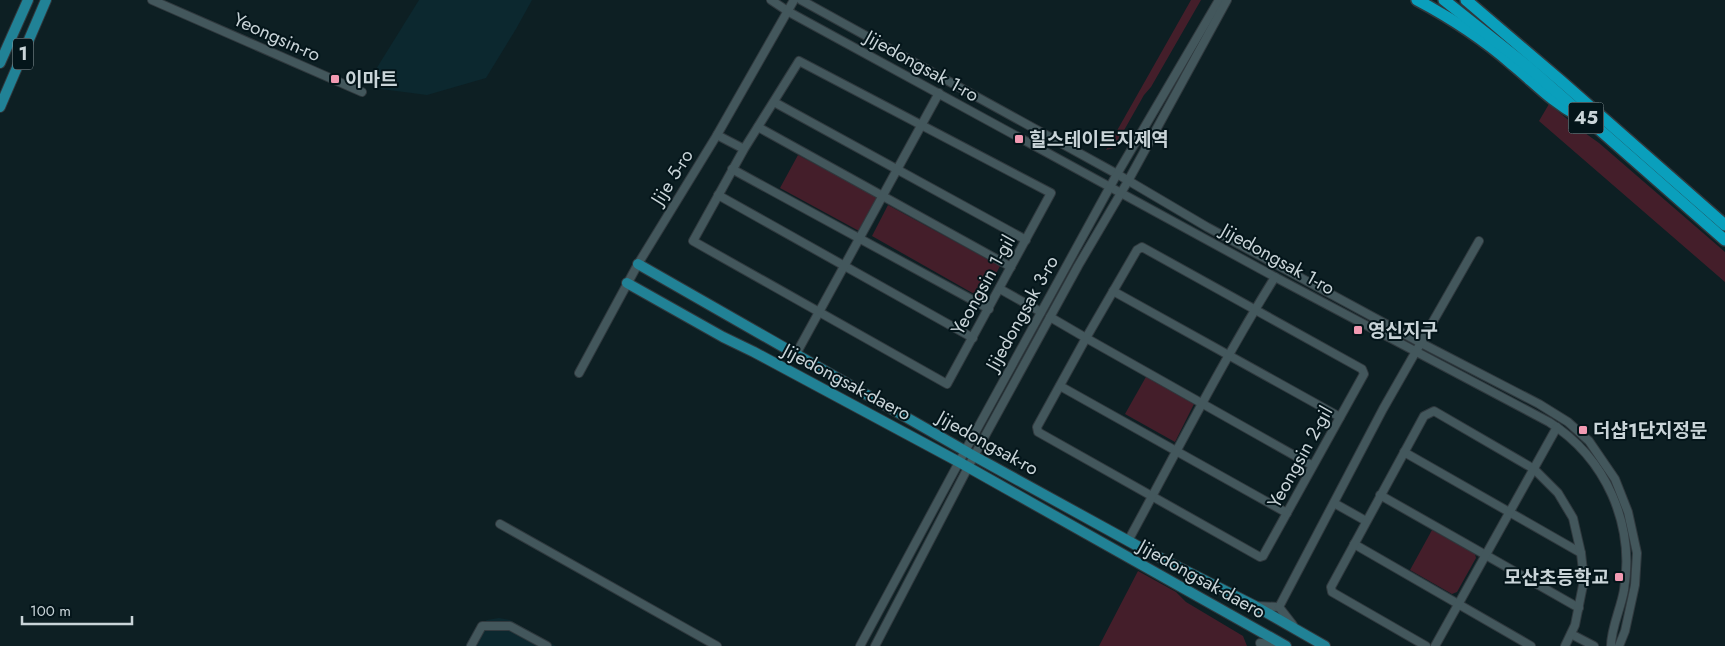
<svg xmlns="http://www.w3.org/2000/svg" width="1725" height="646" font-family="Jost,'Noto Sans KR',sans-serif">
  <rect width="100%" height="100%" fill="#0d1f23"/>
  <g fill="#0c282f">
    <polygon points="419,0 532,0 516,29 486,78 427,95 381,89 373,74"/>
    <polygon points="499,618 510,620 556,646 465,646 476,627 487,620"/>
  </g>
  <g fill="#441e2a">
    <polygon points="1191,0 1201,0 1151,87 1144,95 1114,148 1106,150"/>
    <polygon points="1549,104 1578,128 1599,143 1725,252 1725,282 1539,121"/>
    <polygon points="798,155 878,197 859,231 780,188"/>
    <polygon points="888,205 1000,266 983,299 872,236"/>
    <polygon points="1147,375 1195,402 1175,442 1125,414"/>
    <polygon points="1432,530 1475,554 1476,558 1457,592 1452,594 1410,570"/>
    <polygon points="1138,571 1176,592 1186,602 1243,636 1247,646 1099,646"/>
  </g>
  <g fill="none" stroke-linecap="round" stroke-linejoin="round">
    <g stroke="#30393e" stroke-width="10">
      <g id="minor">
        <polyline points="152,0 362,92"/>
        <path d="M771,0L789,12L1275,277L1549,422C1606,458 1635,524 1624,590C1621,608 1611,628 1611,646"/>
        <polyline points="801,0 1117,174 1207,227 1421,343 1539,404 1568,422 1589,441 1615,479 1628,512 1637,553 1635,585 1625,631 1619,646"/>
        <polyline points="774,102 1026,240"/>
        <polyline points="758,127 1011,267"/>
        <polyline points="717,135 744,149 693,241 947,384 1051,193 799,61 744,149"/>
        <polyline points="732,169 989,309"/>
        <polyline points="718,195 973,338"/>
        <polyline points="1000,289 1041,312"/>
        <polyline points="1113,291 1340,417"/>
        <polyline points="1050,317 1086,338 1037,427 1038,432 1260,557 1263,556 1364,374 1362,369 1142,247 1137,250 1086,338 1313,466"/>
        <polyline points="796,354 939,93"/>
        <polyline points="579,373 638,264 717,135 794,0"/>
        <polyline points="1060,386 1287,513"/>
        <polyline points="1404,452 1581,553"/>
        <polyline points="1380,495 1579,608"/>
        <polyline points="1334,503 1366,521"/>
        <polyline points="500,524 717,646"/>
        <path d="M1128,541C1176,453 1222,362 1275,277"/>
        <polyline points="1354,544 1531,646"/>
        <polyline points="1256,606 1279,607"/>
        <polyline points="1279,607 1383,409 1479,241"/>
        <polyline points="1279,607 1293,625"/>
        <polyline points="1571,634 1594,646"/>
        <polyline points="1260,643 1280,644"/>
        <polyline points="471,646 482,626 510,626 547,646"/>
        <polyline points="860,646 965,451 1117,174 1219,0"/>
        <polyline points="875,646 974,456 1078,266 1128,181 1227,0"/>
        <polyline points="1426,646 1332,592 1331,587 1424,416 1434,411 1534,469 1558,493 1573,518 1581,553 1584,580 1575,625 1565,646"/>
        <polyline points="1435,646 1557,427"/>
      </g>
    </g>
    <g stroke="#30393e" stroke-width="12">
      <g id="major">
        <polyline points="0,63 28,0"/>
        <polyline points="0,107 46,0"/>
        <polyline points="638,264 974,456 1143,549 1255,606 1325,646"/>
        <polyline points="627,283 723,337 754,352 959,462 1286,646"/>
      </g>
    </g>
    <g stroke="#30393e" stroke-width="14">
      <g id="highway">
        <path d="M1417,0C1453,19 1482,38 1513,65C1535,83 1552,102 1577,115"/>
        <polyline points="1444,0 1526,65 1725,240"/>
        <polyline points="1466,0 1561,81 1725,225"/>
      </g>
    </g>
    <use href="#minor" stroke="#43575c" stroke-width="8"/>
    <use href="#major" stroke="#218296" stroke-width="10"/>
    <use href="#highway" stroke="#0a9fbc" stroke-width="11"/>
  </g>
  <g fill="#f19ab2" stroke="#04151a" stroke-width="2">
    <rect x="330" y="74" width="10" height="10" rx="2.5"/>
    <rect x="1014" y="134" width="10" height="10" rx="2.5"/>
    <rect x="1353" y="325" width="10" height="10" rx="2.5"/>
    <rect x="1578" y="425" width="10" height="10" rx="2.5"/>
    <rect x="1614" y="572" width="10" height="10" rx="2.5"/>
  </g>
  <g text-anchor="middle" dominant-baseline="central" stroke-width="4" stroke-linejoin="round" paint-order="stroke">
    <g fill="#04151a" stroke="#8e9b9f" stroke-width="1">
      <rect x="13" y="38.5" width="20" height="31" rx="4"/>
      <rect x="1568.5" y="102.5" width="35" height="31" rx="4"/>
    </g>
    <g font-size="18" font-weight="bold" fill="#c9d4d8">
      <text x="23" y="54">1</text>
      <text x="1586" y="118">45</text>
    </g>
    <g font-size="19" fill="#c9d4d8" stroke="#04151a">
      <text transform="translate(277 37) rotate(24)">Yeongsin-ro</text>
      <text transform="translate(922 66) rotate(29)">Jijedongsak 1-ro</text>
      <text transform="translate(672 177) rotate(-58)">Jije 5-ro</text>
      <text transform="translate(1278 259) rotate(29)">Jijedongsak 1-ro</text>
      <text transform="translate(983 285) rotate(-61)">Yeongsin 1-gil</text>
      <text transform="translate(1022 313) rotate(-61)">Jijedongsak 3-ro</text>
      <text transform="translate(847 382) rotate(28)">Jijedongsak-daero</text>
      <text transform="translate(988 443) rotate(29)">Jijedongsak-ro</text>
      <text transform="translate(1300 457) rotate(-61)">Yeongsin 2-gil</text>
      <text transform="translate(1202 579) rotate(29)">Jijedongsak-daero</text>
    </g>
    <g font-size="19" font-weight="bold" fill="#c9d4d8" stroke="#04151a" text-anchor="start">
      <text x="345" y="79">이마트</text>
      <text x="1029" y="139">힐스테이트지제역</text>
      <text x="1368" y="330">영신지구</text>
      <text x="1593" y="430">더샵1단지정문</text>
      <text x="1609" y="577" text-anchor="end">모산초등학교</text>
    </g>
  </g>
  <path d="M22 616v8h110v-8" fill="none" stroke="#c9d4d8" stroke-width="2.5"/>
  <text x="30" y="616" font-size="15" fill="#c9d4d8" stroke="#04151a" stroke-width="4" paint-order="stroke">100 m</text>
</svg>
